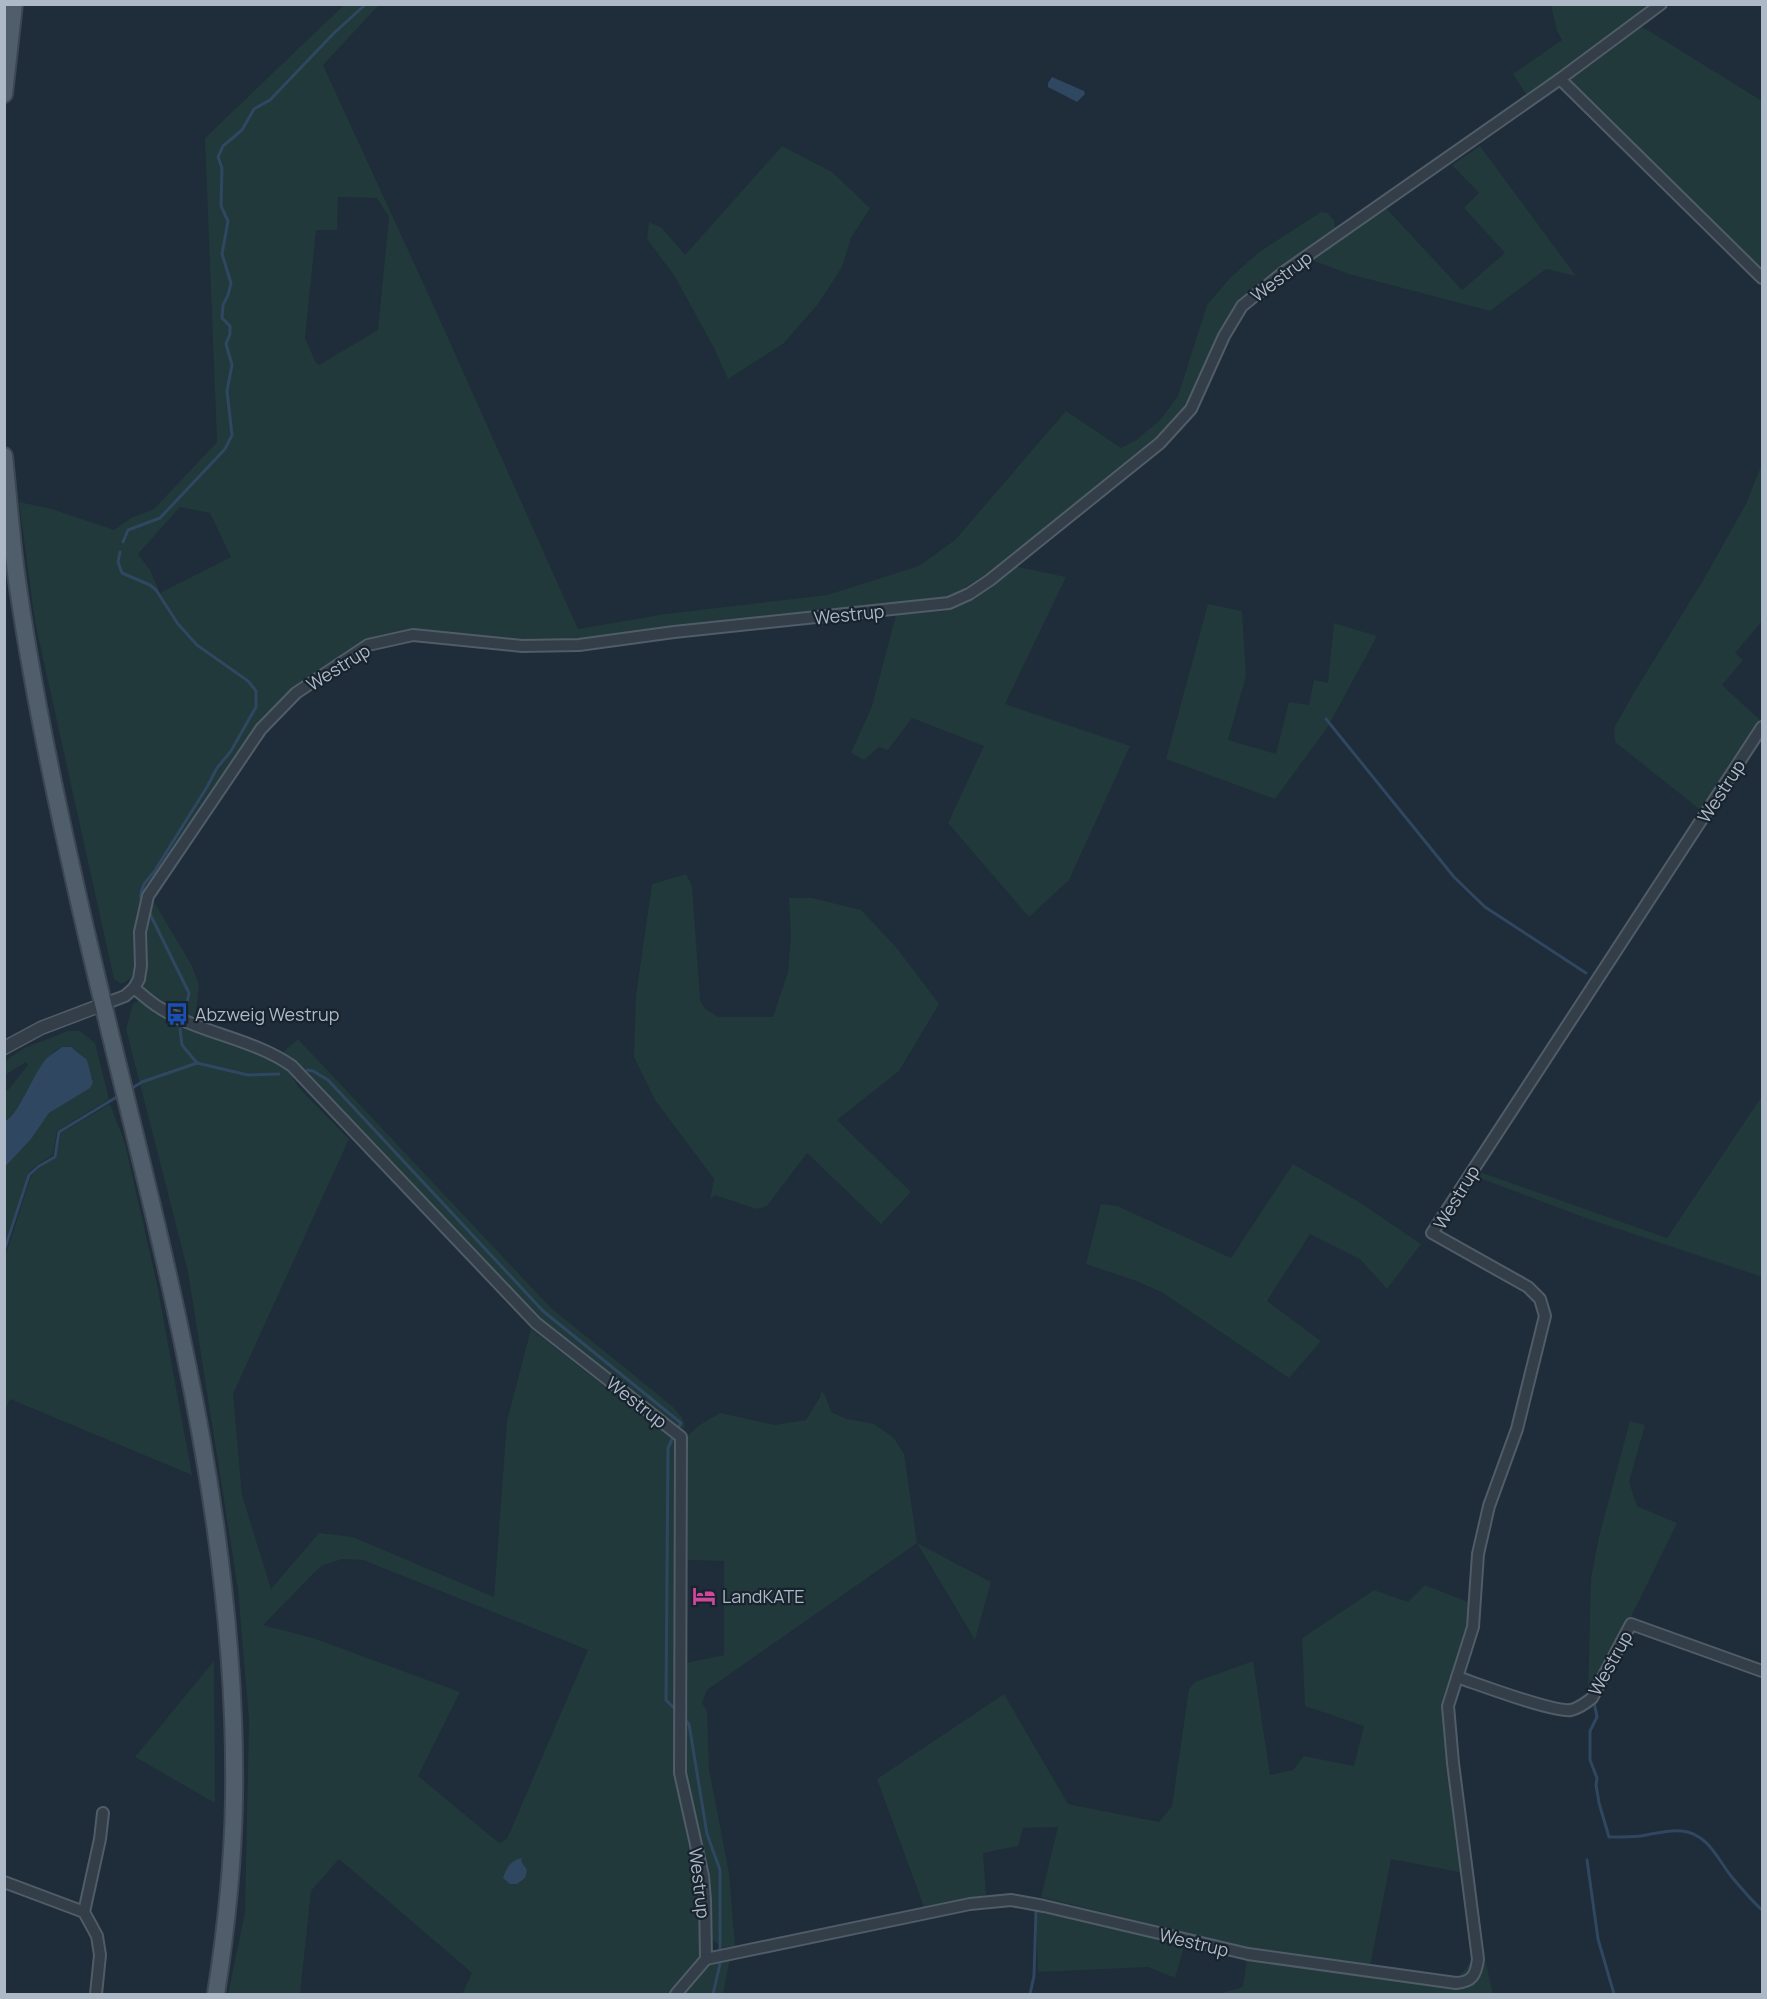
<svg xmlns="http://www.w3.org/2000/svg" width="1767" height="1999" font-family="Manrope,sans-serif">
  <rect width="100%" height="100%" fill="#1f2c39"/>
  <g fill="#21393a" fill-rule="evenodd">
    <path d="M344,5H379L323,65L436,311L578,629L665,614L827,595L919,566L955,540L1066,411L1121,448L1136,440L1160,420L1178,396L1207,305L1230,278L1259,252L1321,212L1327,213L1334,220L1336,232L1240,305L1189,409L1159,441L1012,558L943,601L581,643H522L412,632L365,643L293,690L146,895L138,966L131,978L122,984L114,979L35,622L19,502L52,509L114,530L131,518L154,509L217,442L205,138ZM338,197L377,198L389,217L378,330L319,365L315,361L305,338L316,230H337ZM180,507L210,513L231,557L160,593L150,570L138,554Z"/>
    <polygon points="1551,5 1655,5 1528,97 1513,74 1562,40 1557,31"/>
    <polygon points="1641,26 1762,101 1762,271 1566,82"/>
    <polygon points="782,146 832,172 870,208 851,238 842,267 818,304 784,343 728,379 712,344 674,275 647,239 649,222 662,228 685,255"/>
    <polygon points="1480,146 1576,276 1546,269 1490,311 1349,274 1309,259 1386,208 1462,290 1505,253 1464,208 1479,193 1452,165"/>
    <polygon points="1762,464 1762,621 1735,653 1743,660 1722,685 1762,722 1762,725 1703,812 1615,742 1614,728 1635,691 1705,577 1746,504"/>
    <polygon points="1014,566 1066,577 1005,704 1130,746 1069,880 1029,917 948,823 984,746 912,718 888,750 879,747 864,760 851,753 872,706 896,615 945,611 992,582"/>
    <polygon points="1208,604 1242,611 1246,676 1228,740 1276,754 1289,702 1309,705 1314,680 1328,683 1334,623 1377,636 1327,728 1275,799 1166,759"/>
    <polygon points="686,874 692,886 700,1000 705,1009 719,1017 773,1017 788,972 791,936 789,898 812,898 861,910 896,947 939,1004 899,1071 837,1120 911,1192 881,1224 807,1153 767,1206 757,1209 715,1195 710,1200 714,1179 655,1100 634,1057 636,995 652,884"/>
    <path d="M151,897L192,966L199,985L195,1020C179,1013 158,1007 147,993C135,978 147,916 151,897Z"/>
    <path d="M142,998L271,1056L289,1070L298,1087L349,1139L233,1394L242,1495L271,1589L319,1533L353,1537L494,1597L507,1421L531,1329L675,1441V1715L677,1772L702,1900L701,1949L697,1962L672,1994H462L472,1973L339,1859L311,1891L300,1994H228L245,1912L249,1720L238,1589L188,1272L126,1029L133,1004ZM342,1559L363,1560L588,1650L507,1839L499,1843L418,1776L460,1692L313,1638L263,1625L321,1566Z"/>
    <path d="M68,1031H80L95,1043L109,1099L57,1131L53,1155L38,1164L28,1173L5,1243V1167L31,1139L49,1113L79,1094L93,1079C88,1072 89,1064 84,1058C81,1055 74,1048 69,1047C44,1040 22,1114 5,1121V1091L8,1090L28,1065L26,1062L5,1075V1061L24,1048Z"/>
    <polygon points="298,1039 551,1308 672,1406 682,1417 685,1426 680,1433 536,1322 281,1054"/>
    <polygon points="1762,1096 1762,1277 1583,1217 1477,1177 1480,1172 1667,1238"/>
    <polygon points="110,1104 125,1143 157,1284 192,1475 10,1399 5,1410 5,1257 31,1176 40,1167 56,1158 61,1133"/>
    <polygon points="1293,1164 1359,1202 1421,1244 1387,1289 1360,1259 1310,1234 1267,1301 1321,1341 1289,1378 1163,1293 1134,1280 1086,1264 1101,1204 1117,1206 1231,1258"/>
    <polygon points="821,1390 825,1395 831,1412 847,1419 874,1424 894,1438 904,1454 917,1543 991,1582 975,1640 917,1543 707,1690 702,1703 707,1711 709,1769 729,1873 735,1946 723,1948 711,1939 711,1903 685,1771 683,1713 686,1663 724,1655 724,1561 688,1560 687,1437 698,1426 720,1413 775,1425 806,1420 820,1397"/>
    <polygon points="1630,1421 1645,1425 1629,1482 1637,1506 1677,1523 1627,1625 1588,1694 1591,1578 1599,1537"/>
    <polygon points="1425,1585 1473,1604 1445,1706 1464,1873 1391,1859 1370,1967 1453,1981 1465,1970 1474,1957 1481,1973 1481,1959 1485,1959 1493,1994 1484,1994 1484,1991 1483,1994 1218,1994 1243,1987 1247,1958 1292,1966 1298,1956 1251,1949 1041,1897 1058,1827 1023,1828 1018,1846 983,1853 986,1895 924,1907 877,1779 1004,1694 1068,1804 1159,1822 1172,1806 1189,1689 1195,1682 1253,1661 1270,1775 1293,1770 1304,1756 1354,1766 1364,1726 1305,1706 1302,1638 1374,1590 1408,1602"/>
    <polygon points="214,1661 215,1803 135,1757"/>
    <polygon points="1036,1911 1185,1944 1175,1978 1148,1967 1038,1972"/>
    <polygon points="730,1958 723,1994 683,1994 708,1965"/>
  </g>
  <g fill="#2f4760">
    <polygon points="1052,77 1084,91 1085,94 1077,102 1048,87 1048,83"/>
    <path d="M62,1047H71L87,1060L93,1083L90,1088L49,1113L31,1139L5,1167V1121C19,1115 34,1071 47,1058C52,1054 57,1050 62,1047Z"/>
    <path d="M522,1858L521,1861L527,1870L525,1878L517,1884H510L503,1878C506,1868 511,1860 522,1858Z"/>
  </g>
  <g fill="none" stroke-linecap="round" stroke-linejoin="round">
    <g stroke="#2f4760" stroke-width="3">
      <polyline points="123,542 128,530 160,518 225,449 232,435 227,391 232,365 226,344 230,334 230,326 222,318 223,305 228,295 231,283 222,254 228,221 221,206 222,168 218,157 223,146 242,130 254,109 270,100 334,33 366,4"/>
      <path d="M120,552L118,562L122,573L150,585L156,590L178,624L197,645L248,681L256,691V707L244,728L231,751L217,768L207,787L154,872C146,881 140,887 141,898"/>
      <polyline points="1326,719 1454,877 1485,907 1586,973"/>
      <polyline points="150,914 189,993 185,1013"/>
      <polyline points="180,1029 182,1045 197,1063"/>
      <polyline points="307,1070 313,1071 328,1080 543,1311 681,1423 676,1431"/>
      <polyline points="129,1090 142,1082 197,1063 248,1075 279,1074"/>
      <polyline points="4,1251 29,1175 39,1166 55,1157 59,1132 120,1095"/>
      <polyline points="674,1435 668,1448 666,1700 677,1711"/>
      <path d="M1594,1702L1597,1717L1590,1731V1760L1597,1778L1596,1785L1599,1803L1609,1837C1619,1837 1630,1837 1641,1836C1655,1834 1668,1829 1682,1831C1708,1834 1717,1858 1731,1876C1741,1888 1751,1900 1762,1910"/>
      <polyline points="683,1718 689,1724 707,1834 720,1870 720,1949"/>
      <polyline points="1587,1860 1598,1939 1614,1994"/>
      <polyline points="713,1994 720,1964"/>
      <polyline points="1030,1994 1034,1976 1036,1911"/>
    </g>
    <g stroke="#505c67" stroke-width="14">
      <g id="minor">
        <polyline points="1560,79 1762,278"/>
        <path d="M134,988C143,995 151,1003 160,1008C201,1034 252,1038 292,1066L536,1323L681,1437L680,1773L703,1876L705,1900L706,1959"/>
        <polyline points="104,1004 125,996 134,988 139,979 141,966 140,932 148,896 261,729 296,693 368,645 413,635 522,646 579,645 674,632 949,603 969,594 990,580 1160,443 1191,409 1224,336 1242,306 1284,272 1560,79 1661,4"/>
        <path d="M1457,1677C1478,1684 1554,1713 1571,1710C1579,1708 1586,1703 1592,1698L1631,1624L1762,1671"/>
        <polyline points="4,1882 84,1912"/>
        <path d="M706,1959L970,1904L1011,1900L1044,1906L1248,1954L1456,1983C1472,1982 1476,1975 1478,1959L1453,1763L1448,1706L1473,1627L1478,1554L1489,1506L1517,1429L1545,1316L1540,1299L1528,1287L1432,1233L1762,727"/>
        <polyline points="96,1994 100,1955 97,1936 84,1912 100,1839 103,1813"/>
        <polyline points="676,1994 706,1959"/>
      </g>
    </g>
    <g stroke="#505c67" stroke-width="15">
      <polyline id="tertiary" points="4,1048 41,1028 104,1004"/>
    </g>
    <g stroke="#3c4753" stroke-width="20">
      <g id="primary">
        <polyline points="4,94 14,4"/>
        <path d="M4,456C8,495 11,535 16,573C31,682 54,790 78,897C145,1194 239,1491 234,1799C233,1865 226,1930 216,1994"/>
      </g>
    </g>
    <use href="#minor" stroke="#333e49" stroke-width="10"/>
    <use href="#tertiary" stroke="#333e49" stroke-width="12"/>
    <use href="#primary" stroke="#505d6a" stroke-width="16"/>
  </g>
  <defs>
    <g id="bus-bare" transform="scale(1.8)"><path d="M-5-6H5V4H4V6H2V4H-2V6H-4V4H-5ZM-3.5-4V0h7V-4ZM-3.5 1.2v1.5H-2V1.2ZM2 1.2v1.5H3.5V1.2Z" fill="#1a4fb4" stroke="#18232e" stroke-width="2.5" paint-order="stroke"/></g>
    <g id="hotel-bare" transform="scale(1.8)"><path d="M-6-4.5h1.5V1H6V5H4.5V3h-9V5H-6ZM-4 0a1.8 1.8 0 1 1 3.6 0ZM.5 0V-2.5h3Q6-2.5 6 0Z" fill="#d1479c" stroke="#18232e" stroke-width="2.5" paint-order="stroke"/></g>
  </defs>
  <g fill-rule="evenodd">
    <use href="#bus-bare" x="177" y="1014"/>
    <use href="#hotel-bare" x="704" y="1596"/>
  </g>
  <g text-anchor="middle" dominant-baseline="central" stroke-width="4.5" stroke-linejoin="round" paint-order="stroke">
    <g font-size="18" fill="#adb9c6" stroke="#18232e">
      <text transform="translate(1281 276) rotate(-37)">Westrup</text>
      <text transform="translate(849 614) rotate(-6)">Westrup</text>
      <text transform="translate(338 667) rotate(-32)">Westrup</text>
      <text transform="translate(1721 791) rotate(-57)">Westrup</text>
      <text transform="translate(1456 1197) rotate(-59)">Westrup</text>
      <text transform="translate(637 1402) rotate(38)">Westrup</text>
      <text transform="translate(1610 1663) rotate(-61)">Westrup</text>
      <text transform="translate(700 1883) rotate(83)">Westrup</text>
      <text transform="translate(1194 1942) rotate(13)">Westrup</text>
    </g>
    <g font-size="18" fill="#adb9c6" stroke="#18232e" text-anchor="start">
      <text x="195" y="1014">Abzweig Westrup</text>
      <text x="722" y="1596">LandKATE</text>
    </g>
  </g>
  <rect width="1767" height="1999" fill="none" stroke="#adb9c6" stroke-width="12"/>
</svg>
